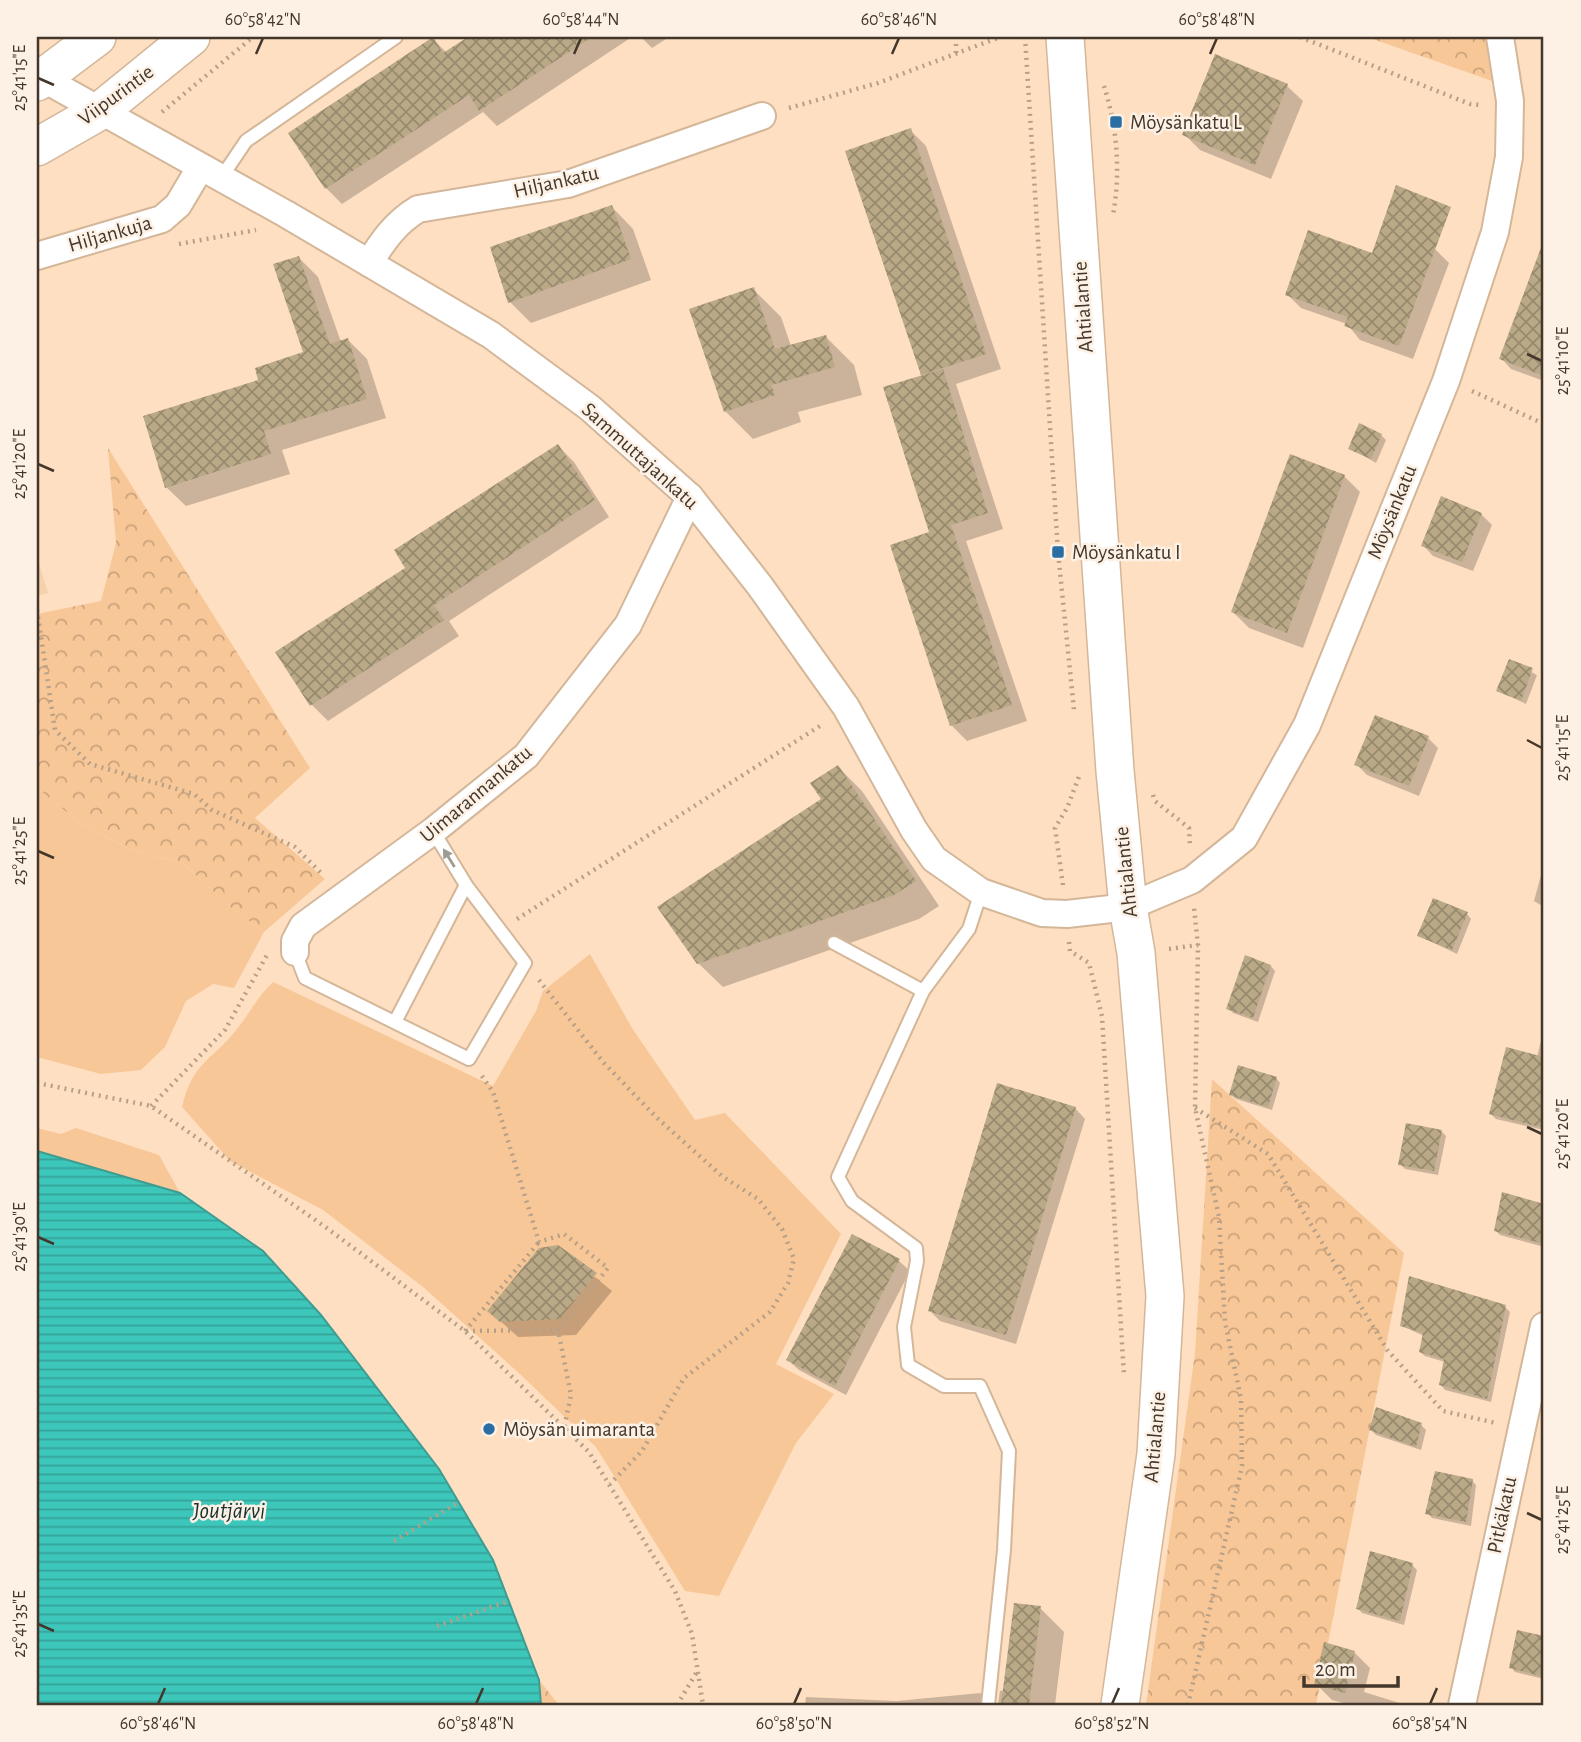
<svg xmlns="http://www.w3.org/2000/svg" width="1581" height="1742" font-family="'Alegreya Sans',sans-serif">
  <defs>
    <pattern id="forest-crowns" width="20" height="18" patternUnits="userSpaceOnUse" patternTransform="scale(1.75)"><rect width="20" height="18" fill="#f8c797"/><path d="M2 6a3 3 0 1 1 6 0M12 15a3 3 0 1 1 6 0" fill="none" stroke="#caa27b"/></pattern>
    <pattern id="water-rules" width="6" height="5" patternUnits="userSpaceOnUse" patternTransform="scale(1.75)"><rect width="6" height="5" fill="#3dc7bb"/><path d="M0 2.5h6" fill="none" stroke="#35a298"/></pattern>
    <pattern id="building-cross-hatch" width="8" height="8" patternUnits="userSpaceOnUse" patternTransform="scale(1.75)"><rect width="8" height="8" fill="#b9a986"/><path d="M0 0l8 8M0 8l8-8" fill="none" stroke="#988a6e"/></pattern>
  </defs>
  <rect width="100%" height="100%" fill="#fedfc1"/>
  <polygon fill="#f6d1ae" points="37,557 48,593 37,596"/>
  <g fill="#f8c797">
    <polygon points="37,788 79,822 131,850 183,863 229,906 264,932 234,988 213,984 186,1001 165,1047 141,1070 101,1074 37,1057"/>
    <path d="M590,954L632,1028L695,1120L725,1113L841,1234L776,1364L834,1394L796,1443L719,1596L685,1591L596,1447L521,1375L423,1287L323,1210L230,1161L182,1107C193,1061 211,1062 237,1029C250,1013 257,997 273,982L493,1086L536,1011L543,991Z"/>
    <polygon points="37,1128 61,1134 76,1128 159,1155 180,1193 37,1151"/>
  </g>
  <g fill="url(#forest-crowns)">
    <polygon points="1367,37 1488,37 1495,82"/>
    <polygon points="108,448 310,768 255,818 325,879 264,932 229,906 183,863 131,850 79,822 37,788 37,614 101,601 116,543"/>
    <polygon points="1212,1079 1404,1253 1316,1705 1146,1705 1195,1353"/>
    <polygon points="539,1680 559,1705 541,1705"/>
  </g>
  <polygon fill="url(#water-rules)" stroke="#3f9c90" stroke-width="2" points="37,1151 180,1193 263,1251 321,1315 439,1469 493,1560 539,1680 541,1705 37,1705"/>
  <g fill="#0003">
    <polygon points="471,37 632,37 497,126 483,112 342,204 326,188 433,39 447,53"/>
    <polygon points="641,37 669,37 652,48"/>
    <polygon points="1216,56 1287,86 1303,101 1271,179 1200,150 1184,134"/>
    <polygon points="910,130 926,146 1001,369 956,384 1003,529 966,541 1027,721 967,741 951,725 931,533"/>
    <polygon points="612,207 633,229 651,280 531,323 510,302"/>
    <polygon points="1435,249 1449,263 1413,359 1360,340 1347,324 1301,308 1287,294 1373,255"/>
    <polygon points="299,258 318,277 341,342 348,340 367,359 386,418 282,450 290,474 186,506 166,487 260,381 305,353"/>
    <polygon points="1529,285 1544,291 1544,381 1511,369 1501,358"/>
    <polygon points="753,289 781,317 791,346 826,337 854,365 862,395 798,412 801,422 753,439 725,411"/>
    <polygon points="1381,435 1386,440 1376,463 1350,448"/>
    <polygon points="558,446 574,462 609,517 449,621 459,636 328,721 312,705 278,652 407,568"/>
    <polygon points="1344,476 1360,492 1303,648 1249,628 1233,612"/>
    <polygon points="1481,514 1492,525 1473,571 1433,556 1423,545"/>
    <polygon points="1510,661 1537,675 1526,704 1498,690"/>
    <polygon points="1428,738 1438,748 1419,796 1367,775 1357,765"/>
    <polygon points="838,767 862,791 939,906 919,919 723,987 698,963 823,800"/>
    <polygon points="1544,864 1544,907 1534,901"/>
    <polygon points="1467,914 1471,919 1457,954 1419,936"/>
    <polygon points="1271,966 1275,971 1258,1022 1233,1013 1228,1008"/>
    <polygon points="1544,1028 1544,1130 1496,1119 1491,1114 1537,1057"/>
    <polygon points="1276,1078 1280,1083 1272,1110 1236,1099 1231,1095"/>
    <polygon points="1075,1108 1085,1119 1016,1344 940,1321 930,1311"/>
    <polygon points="1441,1131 1446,1136 1438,1175 1405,1169 1400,1164"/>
    <polygon points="1504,1194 1544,1206 1544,1247 1500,1235 1496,1231"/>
    <polygon points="853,1236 899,1261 910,1271 846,1395 799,1370 788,1360"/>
    <polygon points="557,1246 612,1291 576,1335 518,1337 489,1311"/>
    <polygon points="1505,1307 1510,1312 1491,1402 1445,1390 1441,1385 1445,1362 1425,1356 1420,1352 1424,1336 1402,1326"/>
    <polygon points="1421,1425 1426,1430 1421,1450 1376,1435 1371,1430"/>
    <polygon points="1472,1481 1476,1485 1471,1526 1432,1518 1427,1513"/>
    <polygon points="1412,1565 1417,1570 1404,1625 1362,1613 1358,1608"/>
    <polygon points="1040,1608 1064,1632 1055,1705 998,1705 1000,1691 1005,1690"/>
    <polygon points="1518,1632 1544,1638 1544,1679 1515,1672 1511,1667"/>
    <polygon points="1354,1652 1370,1668 1364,1692 1406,1705 1351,1705 1332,1700 1316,1684"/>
    <polygon points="980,1693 993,1705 805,1705 806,1697 897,1701"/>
  </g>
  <g fill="url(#building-cross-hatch)">
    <polygon points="433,37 443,53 468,37 592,37 479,111 469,95 325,189 288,133"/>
    <polygon points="1215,54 1288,84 1255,165 1182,135"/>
    <polygon points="911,128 986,354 921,375 845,151"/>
    <polygon points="1396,185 1451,207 1399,346 1344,326 1348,317 1285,295 1308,230 1372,253"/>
    <polygon points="612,205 631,259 508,303 490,247"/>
    <polygon points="1542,245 1544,245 1544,376 1499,359"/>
    <polygon points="299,256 330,344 348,338 367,399 264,431 271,454 165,488 143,416 258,380 255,368 303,352 273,264"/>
    <polygon points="754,287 775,349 826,335 835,367 771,385 775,395 724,412 689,309"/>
    <polygon points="943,369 988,513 951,525 1012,705 950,726 890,545 929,532 883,387"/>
    <polygon points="1359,423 1382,434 1371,459 1348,449"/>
    <polygon points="558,444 595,500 434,605 444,620 310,706 275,652 405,568 394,550"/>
    <polygon points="1290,454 1345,475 1287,633 1231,612"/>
    <polygon points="1441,496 1482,513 1462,562 1421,546"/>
    <polygon points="1509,659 1533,668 1521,701 1496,691"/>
    <polygon points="1375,715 1429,736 1409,786 1354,765"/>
    <polygon points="838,765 916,881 894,895 697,964 657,907 821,799 810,783"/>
    <polygon points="1433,898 1468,912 1452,950 1417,936"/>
    <polygon points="1245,955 1271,965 1253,1018 1226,1009"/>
    <polygon points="1506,1047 1544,1057 1544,1128 1489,1114"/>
    <polygon points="1238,1065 1277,1077 1268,1107 1229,1095"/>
    <polygon points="997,1083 1076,1107 1006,1335 928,1311"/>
    <polygon points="1406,1123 1442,1130 1434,1171 1398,1165"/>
    <polygon points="1502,1192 1544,1204 1544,1244 1494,1231"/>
    <polygon points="852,1234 900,1259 835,1386 786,1360"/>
    <polygon points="558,1245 597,1273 560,1319 500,1322 487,1311 539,1248"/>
    <polygon points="1409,1276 1506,1305 1487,1399 1439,1385 1444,1359 1419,1352 1423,1333 1400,1326"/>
    <polygon points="1376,1407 1422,1423 1416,1447 1369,1430"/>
    <polygon points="1435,1471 1473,1479 1466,1522 1425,1514"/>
    <polygon points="1370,1551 1413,1563 1400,1621 1356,1609"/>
    <polygon points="1014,1603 1041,1606 1029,1705 1001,1705"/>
    <polygon points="1517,1630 1544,1636 1544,1677 1509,1668"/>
    <polygon points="1324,1642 1355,1651 1345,1693 1314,1685"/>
  </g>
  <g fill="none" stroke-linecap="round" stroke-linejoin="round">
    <g stroke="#d4b699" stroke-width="16">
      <g id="service">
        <polyline points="221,178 246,141 396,37"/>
        <polyline points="981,892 969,929 923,991 838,1177 852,1201 916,1248 917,1261 904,1327 908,1365 944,1386 980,1386 1009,1451 1004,1550 988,1705"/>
        <polyline points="834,943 923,991"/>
        <polyline points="295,952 305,978 469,1059 525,963 466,885 433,831"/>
        <polyline points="395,1022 466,885"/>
      </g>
    </g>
    <g stroke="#d4b699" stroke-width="30">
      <g id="minor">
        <polyline points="42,78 286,214 491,335 590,408 690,497 760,586 846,707 914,830 934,859 981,892 1042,913 1067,914 1128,907 1192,880 1244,838 1307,725 1446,381 1495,232 1509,157 1510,101 1500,37"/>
        <polyline points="37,256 162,219 178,205 200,168"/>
        <path d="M369,263C383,241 395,223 418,209L568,184L762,116"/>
        <polyline points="295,952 295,941 303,926 433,831 526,756 628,625 690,497"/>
        <polyline points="1462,1705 1544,1326"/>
      </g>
    </g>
    <g stroke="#d4b699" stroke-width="40">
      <g id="secondary">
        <polyline points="1065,37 1115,771 1128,907 1136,953 1165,1296 1156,1454 1120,1705"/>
        <polyline points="37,82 97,37"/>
        <polyline points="37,147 100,111 191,37"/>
      </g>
    </g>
    <g stroke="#b7a088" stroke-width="4.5" stroke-dasharray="2 5" stroke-linecap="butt">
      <polyline points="956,37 956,53"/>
      <polyline points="1025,37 1058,552 1074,710"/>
      <polyline points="1300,37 1470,104 1482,105"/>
      <path d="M1104,86C1117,127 1121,172 1113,215"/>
      <polyline points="789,108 878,83 1000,37"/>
      <polyline points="162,112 253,37"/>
      <polyline points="179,244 256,230"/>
      <polyline points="1472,391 1544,424"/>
      <polyline points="37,610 55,730 90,764 194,794 212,810 295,847 323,875"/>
      <polyline points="1153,795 1155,801 1189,828 1190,847"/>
      <polyline points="1063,885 1055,828 1067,808 1080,774"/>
      <polyline points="517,919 823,724"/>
      <polyline points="1069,942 1070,951 1089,963 1102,1016 1124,1376"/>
      <polyline points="1169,949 1198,945"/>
      <polyline points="539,980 603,1062 656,1117 723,1177 758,1199 782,1229 794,1259 788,1283 770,1312 684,1378 642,1451 610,1484"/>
      <polyline points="482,1076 493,1092 539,1242 564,1234 608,1268 558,1330 571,1395 564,1428"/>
      <polyline points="37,1083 151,1106 324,1226 465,1331 589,1452 675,1591 692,1634 703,1705"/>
      <polyline points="151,1106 225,1030 267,955"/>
      <polyline points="1195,1108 1268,1154 1388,1351 1443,1411 1496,1423"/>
      <polyline points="465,1331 539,1242"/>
      <polyline points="466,1331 558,1330"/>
      <polyline points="394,1541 459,1502"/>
      <polyline points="437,1626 509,1601"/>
      <polyline points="677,1705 698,1670"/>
      <polyline points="1188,1705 1242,1466 1241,1399 1225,1322 1219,1217 1195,1108 1198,945 1194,908"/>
    </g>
    <use href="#service" stroke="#fff" stroke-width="12"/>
    <use href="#minor" stroke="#fff" stroke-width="26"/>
    <use href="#secondary" stroke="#fff" stroke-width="37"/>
  </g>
  <defs><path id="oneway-solid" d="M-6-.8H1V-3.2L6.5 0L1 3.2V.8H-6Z" transform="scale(1.75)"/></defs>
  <use fill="#a19b95" href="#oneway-solid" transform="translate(449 858) rotate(-122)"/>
  <path fill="none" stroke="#43372b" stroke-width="2.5" d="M256,54L263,38M574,54L581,38M892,54L899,38M1210,54L1217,38M38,78L54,85M1527,354L1542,361M38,464L54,471M1527,740L1542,748M38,851L54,858M1527,1127L1542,1134M38,1237L54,1244M1527,1513L1542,1520M38,1624L54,1631M158,1704L165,1688M476,1704L483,1688M794,1704L801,1688M1112,1704L1119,1688M1430,1704L1437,1688"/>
  <g fill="#2b6ea3" stroke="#fdf0e4" stroke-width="2.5">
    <rect x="1109" y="115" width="14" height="14" rx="3.5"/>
    <rect x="1051" y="545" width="14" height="14" rx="3.5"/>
    <circle cx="489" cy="1429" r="7"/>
  </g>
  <g text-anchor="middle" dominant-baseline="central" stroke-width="5" stroke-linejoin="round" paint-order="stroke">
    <g font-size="21" fill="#43372b" stroke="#fdf0e4">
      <text transform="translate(116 95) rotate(-36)">Viipurintie</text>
      <text transform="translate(556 182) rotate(-13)">Hiljankatu</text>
      <text transform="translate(110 234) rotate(-16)">Hiljankuja</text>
      <text transform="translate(1083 307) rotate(-94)">Ahtialantie</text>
      <text transform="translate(640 456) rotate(42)">Sammuttajankatu</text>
      <text transform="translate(1392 512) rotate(-68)">Möysänkatu</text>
      <text transform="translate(476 794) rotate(-40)">Uimarannankatu</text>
      <text transform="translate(1126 872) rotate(-96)">Ahtialantie</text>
      <text transform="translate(1155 1437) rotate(-85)">Ahtialantie</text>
      <text transform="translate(1502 1515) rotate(-78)">Pitkäkatu</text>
    </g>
    <g font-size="21" fill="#43372b" stroke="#fdf0e4" text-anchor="start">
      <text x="1130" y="122">Möysänkatu L</text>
      <text x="1072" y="552">Möysänkatu I</text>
      <text x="503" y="1429">Möysän uimaranta</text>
    </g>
    <g font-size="23" font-style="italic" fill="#173330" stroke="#fdf0e4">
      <text x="229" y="1511">Joutjärvi</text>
    </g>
  </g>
  <rect width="1581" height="1742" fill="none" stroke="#fdf0e4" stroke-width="77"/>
  <path d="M1304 1676v10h94v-10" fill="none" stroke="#43372b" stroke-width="3.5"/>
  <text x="1315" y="1676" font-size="21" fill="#43372b" stroke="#fdf0e4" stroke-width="5" paint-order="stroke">20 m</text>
  <rect x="38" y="38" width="1504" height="1666" fill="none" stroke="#43372b" stroke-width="2.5"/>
  <g font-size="18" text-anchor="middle" fill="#43372b">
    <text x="263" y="25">60°58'42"N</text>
    <text x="581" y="25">60°58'44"N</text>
    <text x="899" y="25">60°58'46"N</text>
    <text x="1217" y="25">60°58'48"N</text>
    <text transform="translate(19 78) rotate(-90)" y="6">25°41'15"E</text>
    <text transform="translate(1562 361) rotate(-90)" y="6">25°41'10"E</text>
    <text transform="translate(19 464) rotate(-90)" y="6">25°41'20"E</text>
    <text transform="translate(1562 748) rotate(-90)" y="6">25°41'15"E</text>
    <text transform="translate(19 851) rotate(-90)" y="6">25°41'25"E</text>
    <text transform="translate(1562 1134) rotate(-90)" y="6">25°41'20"E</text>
    <text transform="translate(19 1237) rotate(-90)" y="6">25°41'30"E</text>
    <text transform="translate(1562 1520) rotate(-90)" y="6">25°41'25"E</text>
    <text transform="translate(19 1624) rotate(-90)" y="6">25°41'35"E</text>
    <text x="158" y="1729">60°58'46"N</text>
    <text x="476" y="1729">60°58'48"N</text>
    <text x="794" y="1729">60°58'50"N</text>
    <text x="1112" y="1729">60°58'52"N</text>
    <text x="1430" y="1729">60°58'54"N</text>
  </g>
</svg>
